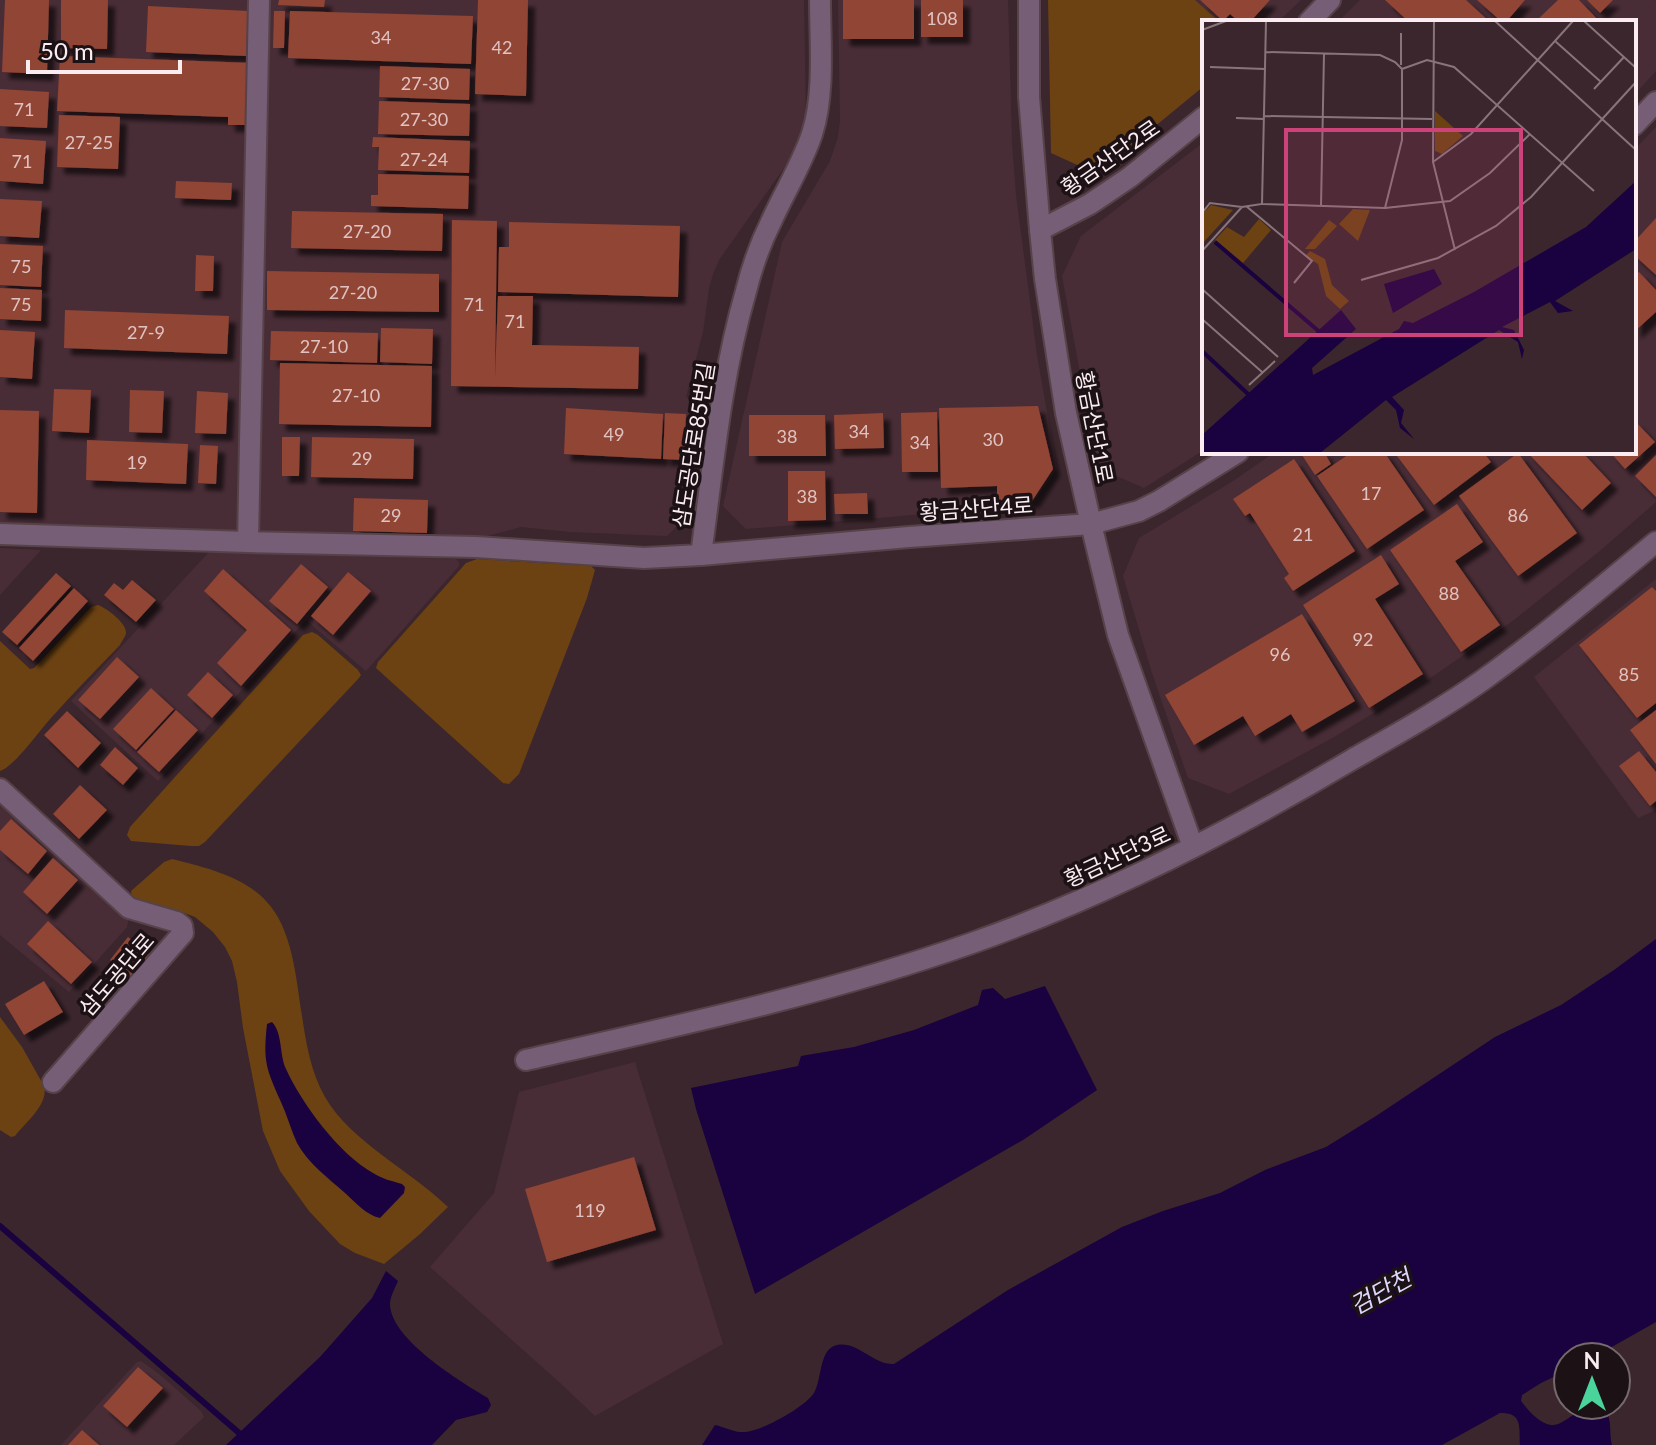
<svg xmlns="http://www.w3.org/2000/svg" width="1656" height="1445" font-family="Lato,'Noto Sans KR',sans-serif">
  <defs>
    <filter id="shadow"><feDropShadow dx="7" dy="7" stdDeviation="2" flood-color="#0009"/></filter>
  </defs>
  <rect width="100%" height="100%" fill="#3b262d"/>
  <g fill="#492d36">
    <polygon points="0,0 804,0 806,120 801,139 789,161 719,260 713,274 709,289 703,332 686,397 700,403 686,514 684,519 667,536 570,532 521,527 472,540 0,523"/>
    <polygon points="838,0 1008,0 1012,143 1016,195 1037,355 1057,469 1031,505 746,529 723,506 782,242 830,161 838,137 840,120"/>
    <polygon points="1195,0 1301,0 1278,22 1220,22"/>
    <polygon points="1360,0 1655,0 1656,1 1656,71 1634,95 1634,22 1338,22"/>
    <polygon points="1656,127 1656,502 1601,550 1514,620 1429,679 1336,736 1229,794 1188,778 1152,673 1123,576 1139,538 1233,481 1275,452 1634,452 1634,150"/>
    <polygon points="1204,142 1204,450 1144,488 1098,468 1062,276 1081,236"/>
    <polygon points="0,548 41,550 0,595"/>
    <polygon points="209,552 456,559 459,562 459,566 366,671 306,620 158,781 71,701"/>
    <polygon points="1656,579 1656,810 1638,818 1534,677"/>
    <polygon points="0,799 129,917 127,927 69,992 0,935"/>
    <polygon points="635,1062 723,1344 595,1416 558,1381 430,1267 494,1193 519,1092"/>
    <polygon points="141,1361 159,1374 201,1411 204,1417 174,1445 61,1445 137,1362"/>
  </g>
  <g fill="#6c4212">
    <polygon points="1048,0 1195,0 1220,22 1204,22 1204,86 1097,174 1051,153"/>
    <polygon points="477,559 591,566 595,570 587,598 519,774 509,784 503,783 376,668 378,662 466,563"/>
    <path d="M98,605C106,608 127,623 126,633C126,636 121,642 120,645C97,669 73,693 51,718C39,731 15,766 0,771V641L30,669L34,668L91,607Z"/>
    <polygon points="312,632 318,635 358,670 361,675 359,678 205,842 199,846 191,846 131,841 127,835 130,827 303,635"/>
    <path d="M172,859C204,867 243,876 266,901C293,929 296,979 302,1016C306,1043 311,1073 325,1097C351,1142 410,1170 448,1207L420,1234L384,1264L355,1253L340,1244L309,1211L280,1171L263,1131L243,1028L237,982L232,961L225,947L213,932L195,917L171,908L140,905L132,898L131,891L164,862Z"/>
    <path d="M0,1017L22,1047L44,1086C49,1104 26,1122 15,1136L11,1137L0,1130Z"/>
  </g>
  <g fill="#1a013f">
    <path d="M1656,939V1322L1594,1357H1568V1370L1541,1383L1522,1395L1521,1401C1528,1410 1538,1423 1551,1425C1567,1428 1594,1387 1607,1413C1612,1423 1609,1435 1612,1445H1520C1519,1428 1523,1412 1500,1413L1442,1445H702L715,1425C725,1427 734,1433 745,1432C762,1431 805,1407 814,1393C822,1380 819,1348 837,1345C858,1341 873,1365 894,1364L1008,1290L1122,1227L1163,1211L1220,1193L1265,1170L1326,1147L1376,1116L1495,1037L1561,1005L1614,970Z"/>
    <polygon points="1045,986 1097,1090 1023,1140 755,1294 696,1109 691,1088 798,1066 801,1056 854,1047 914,1030 978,1005 982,990 993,988 1005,999"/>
    <path d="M272,1022C283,1034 279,1054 286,1069C302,1104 339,1154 373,1173C382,1179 392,1181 402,1184L405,1187L404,1193L380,1218C366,1215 355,1202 345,1193C328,1178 308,1163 297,1143C291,1130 287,1115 281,1102C266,1068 263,1062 267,1024Z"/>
    <path d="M386,1271L398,1281C395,1288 390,1297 390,1304C390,1339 461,1382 488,1398L491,1405L487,1412L456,1420L432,1445H226L320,1357L372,1298Z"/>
  </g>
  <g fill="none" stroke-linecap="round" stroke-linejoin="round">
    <polyline stroke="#1a013f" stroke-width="6" points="0,1226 253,1445"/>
  </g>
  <g fill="#904436" filter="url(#shadow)">
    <polygon points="5,0 49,0 47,74 2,72"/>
    <polygon points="61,0 108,0 107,49 61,48"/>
    <polygon points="279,0 325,0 324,7 278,5"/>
    <polygon points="478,0 528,0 526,96 475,94"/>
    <rect x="843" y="0" width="71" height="39"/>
    <rect x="921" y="0" width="42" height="37"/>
    <polygon points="1200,0 1270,0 1250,22 1239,22 1230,14 1223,21"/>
    <polygon points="1385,0 1466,0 1490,22 1409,22"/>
    <polygon points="1477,0 1525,0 1506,22 1502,22"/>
    <polygon points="1558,0 1579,0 1600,22 1535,22"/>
    <polygon points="1587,0 1613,0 1600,13"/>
    <polygon points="148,6 248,11 246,56 146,52"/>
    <polygon points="274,11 285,11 284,48 273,48"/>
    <polygon points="290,11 473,16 471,64 288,58"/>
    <polygon points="60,56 254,63 251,125 228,125 228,117 57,111"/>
    <polygon points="380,66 470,69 469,100 379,97"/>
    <polygon points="0,89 49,92 47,128 0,126"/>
    <polygon points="379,101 470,104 469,136 378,134"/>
    <polygon points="59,115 120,117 118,169 57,167"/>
    <polygon points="373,137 470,141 469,173 378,170 379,147 372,147"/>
    <polygon points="0,138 46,141 43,184 0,181"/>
    <polygon points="378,174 469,176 468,209 371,206 371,195 378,195"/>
    <polygon points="176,181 232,183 231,200 175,198"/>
    <polygon points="0,199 42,201 39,238 0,236"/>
    <polygon points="292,211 443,214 442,251 291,248"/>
    <polygon points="1656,218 1656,275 1634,255 1634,242"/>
    <polygon points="452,220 497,221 495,377 498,296 533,296 532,345 639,347 638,389 451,386"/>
    <polygon points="509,222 680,226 678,297 498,292 499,247 509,247"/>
    <polygon points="0,244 43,246 41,287 0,285"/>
    <polygon points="196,255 214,256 213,291 195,291"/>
    <polygon points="267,271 439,274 439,312 267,310"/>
    <polygon points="1639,272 1656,290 1656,312 1634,332 1634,276"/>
    <polygon points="0,288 42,290 41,321 0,319"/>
    <polygon points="65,310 229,316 227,354 64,348"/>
    <polygon points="381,328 433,329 432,364 380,362"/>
    <polygon points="0,330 35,332 32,379 0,377"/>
    <polygon points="271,331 378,333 377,363 270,360"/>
    <polygon points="280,363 432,366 431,427 279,424"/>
    <polygon points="54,389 91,390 89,433 52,431"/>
    <polygon points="130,390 164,391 162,433 129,432"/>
    <polygon points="197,391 228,393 226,434 195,433"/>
    <polygon points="1038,406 1053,469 1032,501 997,503 997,486 941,488 939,408"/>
    <polygon points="566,408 663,414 661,459 564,454"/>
    <polygon points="0,410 39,411 37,513 0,512"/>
    <polygon points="937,412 938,472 902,472 901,413"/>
    <polygon points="665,413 686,414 684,460 663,459"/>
    <polygon points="883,413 884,448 835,449 834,415"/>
    <polygon points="749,415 825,415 826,456 749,456"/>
    <polygon points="1634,420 1655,442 1625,469 1610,452 1634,452"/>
    <polygon points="282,437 300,437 299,476 282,476"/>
    <polygon points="312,437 414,439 413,479 311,477"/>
    <polygon points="87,440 188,444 186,484 86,480"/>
    <polygon points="200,445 218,446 216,484 198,483"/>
    <polygon points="1300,452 1324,452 1331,464 1315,475"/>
    <polygon points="1352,452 1384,452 1424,510 1367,549 1317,476"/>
    <polygon points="1394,452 1483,452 1491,462 1434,505"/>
    <polygon points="1527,452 1582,452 1611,483 1582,510"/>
    <polygon points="1518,453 1577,533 1518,576 1459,496"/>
    <polygon points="1656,455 1656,497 1635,476"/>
    <polygon points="1294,459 1355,551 1293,591 1284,578 1289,574 1250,513 1245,516 1233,499"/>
    <polygon points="788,471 825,471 826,520 788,521"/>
    <polygon points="867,493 868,514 835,514 834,494"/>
    <polygon points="354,498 428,500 427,533 353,531"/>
    <polygon points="1457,504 1483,542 1455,561 1500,625 1461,652 1390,550"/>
    <polygon points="1381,555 1399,584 1375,599 1423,674 1369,708 1303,605"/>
    <polygon points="301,564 328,587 297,624 269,601"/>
    <polygon points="223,569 291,630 241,686 217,663 247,630 204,591"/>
    <polygon points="348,572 371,591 333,635 311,616"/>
    <polygon points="56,573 71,586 17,645 2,632"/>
    <polygon points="132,580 156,600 136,622 104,595 114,583 123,590"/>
    <polygon points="1652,587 1656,591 1656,703 1637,718 1579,645"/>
    <polygon points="74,588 88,601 33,661 19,648"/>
    <polygon points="1302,614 1355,701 1302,732 1291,714 1255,736 1243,716 1194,745 1165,695"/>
    <polygon points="117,657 139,677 100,719 78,700"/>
    <polygon points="208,672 233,695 212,718 187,695"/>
    <polygon points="151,688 174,709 136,750 113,729"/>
    <polygon points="176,710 198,730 159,772 137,752"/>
    <polygon points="1656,710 1656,764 1630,730"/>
    <polygon points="67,711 101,743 78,768 44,735"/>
    <polygon points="115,747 138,768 123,785 100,765"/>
    <polygon points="1639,751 1656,772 1656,801 1650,806 1619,766"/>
    <polygon points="80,785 107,810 79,839 53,814"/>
    <polygon points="11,819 47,851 28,874 0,850 0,831"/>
    <polygon points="53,858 78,880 47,914 23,892"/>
    <polygon points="48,921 92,962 71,984 27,944"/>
    <polygon points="128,937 153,957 134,980 110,960"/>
    <polygon points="44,981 63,1012 24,1035 5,1004"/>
    <polygon points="634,1157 656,1230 547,1262 525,1189"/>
    <polygon points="138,1367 163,1388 127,1427 103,1406"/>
    <polygon points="82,1430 99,1445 68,1445"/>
  </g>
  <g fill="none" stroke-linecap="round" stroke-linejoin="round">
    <g stroke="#564248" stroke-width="24">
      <g id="minor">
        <polyline points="1029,0 1029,97 1040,230 1045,279 1066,413 1091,524 1118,635 1193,847"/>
        <polyline points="1309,22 1330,0"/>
        <polyline points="1634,125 1656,102"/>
        <polyline points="1040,230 1090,204 1130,177 1204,117"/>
        <path d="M0,534L248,542L476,547L644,558L701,555C713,467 721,377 746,291C752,267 760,244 771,222C784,193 802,164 812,134C825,94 820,42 820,0"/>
        <polyline points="248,542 259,0"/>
        <polyline points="701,555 909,537 1091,524 1139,511 1159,501 1238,452"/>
        <polyline points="0,789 129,908 177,922 182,926 183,933 53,1082"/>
        <path d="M526,1060C676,1026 827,994 972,943C1105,896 1232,831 1353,759C1397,734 1442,709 1483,680C1543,637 1599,589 1656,542"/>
      </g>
    </g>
    <use href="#minor" stroke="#765e76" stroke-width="20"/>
  </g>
  <g text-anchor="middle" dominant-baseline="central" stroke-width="7" stroke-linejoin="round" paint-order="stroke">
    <g font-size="18" fill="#e0c2c2">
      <text x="942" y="18">108</text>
      <text x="381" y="37">34</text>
      <text x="502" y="47">42</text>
      <text x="425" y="83">27-30</text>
      <text x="24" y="109">71</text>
      <text x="424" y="119">27-30</text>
      <text x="89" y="142">27-25</text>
      <text x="424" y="159">27-24</text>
      <text x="22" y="161">71</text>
      <text x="367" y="231">27-20</text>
      <text x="21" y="266">75</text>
      <text x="353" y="292">27-20</text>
      <text x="21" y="304">75</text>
      <text x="474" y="304">71</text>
      <text x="515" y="321">71</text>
      <text x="146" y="332">27-9</text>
      <text x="324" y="346">27-10</text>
      <text x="356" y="395">27-10</text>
      <text x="859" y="431">34</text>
      <text x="614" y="434">49</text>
      <text x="787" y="436">38</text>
      <text x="993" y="439">30</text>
      <text x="920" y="442">34</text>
      <text x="362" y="458">29</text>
      <text x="137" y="462">19</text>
      <text x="1371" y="493">17</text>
      <text x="807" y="496">38</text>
      <text x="391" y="515">29</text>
      <text x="1518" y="515">86</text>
      <text x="1303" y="534">21</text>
      <text x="1449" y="593">88</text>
      <text x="1363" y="639">92</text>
      <text x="1280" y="654">96</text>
      <text x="1629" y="674">85</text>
      <text x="590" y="1210">119</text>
    </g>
    <g font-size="22" fill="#faecf0" stroke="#1c1215">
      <text transform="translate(1110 157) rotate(-35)">황금산단2로</text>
      <text transform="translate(1095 427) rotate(79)">황금산단1로</text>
      <text transform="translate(693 445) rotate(-81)">삼도공단로85번길</text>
      <text transform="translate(976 508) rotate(-4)">황금산단4로</text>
      <text transform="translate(1117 856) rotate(-25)">황금산단3로</text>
      <text transform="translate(116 974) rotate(-49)">삼도공단로</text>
    </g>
    <g font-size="24" font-style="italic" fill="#ddd7fe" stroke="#1c1215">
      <text transform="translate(1380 1291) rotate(-29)">검단천</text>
    </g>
  </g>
  <g transform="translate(1202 20)">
    <rect width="434" height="434" fill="#3b262d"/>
    <path d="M233,91L261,116L240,134L233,131ZM9,185L31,190L0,224V194ZM151,189L168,190L156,221L137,204ZM57,199L69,210L41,243L13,220L25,207L42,217ZM127,200L135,206L113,229H103ZM108,231L123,239L130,265L147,281L138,289L124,276L116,244L103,236Z" fill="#6c4212"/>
    <path d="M434,161V229L353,281L371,291L356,293L348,282L300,307L312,310L322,330L320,339L316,322L297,310L190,377L202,390L199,403L212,419L198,408L194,390L184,380L118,433H0V415L139,290L154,309L110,348L111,355L197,309L202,301L211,303L272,272L384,207ZM232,249L240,264L191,293L182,264Z" fill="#1a013f"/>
    <path fill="none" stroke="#1a013f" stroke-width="4" d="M13,222L120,314M0,331L46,374"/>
    <path fill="none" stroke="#87757b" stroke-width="2" d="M232,1L231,142L253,230M293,1L434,130M382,1L434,48M0,10L24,1M353,21L399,62M199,45V13M8,47L63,49M200,49L225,40L252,47L392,171M392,69L422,37M62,96L230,99M34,98L62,99M231,142L269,114L371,1M60,184L183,188L200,120V49L193,42L178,35L64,32M44,186L110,241L92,263M119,186L122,34M183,188L248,181L288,153L328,114M0,193L8,183L40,187M0,231L40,187L60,184L64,1M159,260L236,238L294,206L329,177L434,62M0,269L76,337M0,299L60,352M47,365L73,341"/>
    <path fill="#cd4279" fill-opacity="0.15" stroke="#cd4279" stroke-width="4" d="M84,110H319V315H84Z"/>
    <rect width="434" height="434" fill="none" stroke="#faecf0" stroke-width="4"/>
  </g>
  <g transform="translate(1592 1381)"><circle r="38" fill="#1c1215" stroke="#75696d" stroke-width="2"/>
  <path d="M0-6L14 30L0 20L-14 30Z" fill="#4ad49c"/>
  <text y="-12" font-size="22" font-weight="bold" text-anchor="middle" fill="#faecf0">N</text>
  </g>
  <path d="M28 60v12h152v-12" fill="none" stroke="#faecf0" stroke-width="4"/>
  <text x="40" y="60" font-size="24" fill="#faecf0" stroke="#1c1215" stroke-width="6" paint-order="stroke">50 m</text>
</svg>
